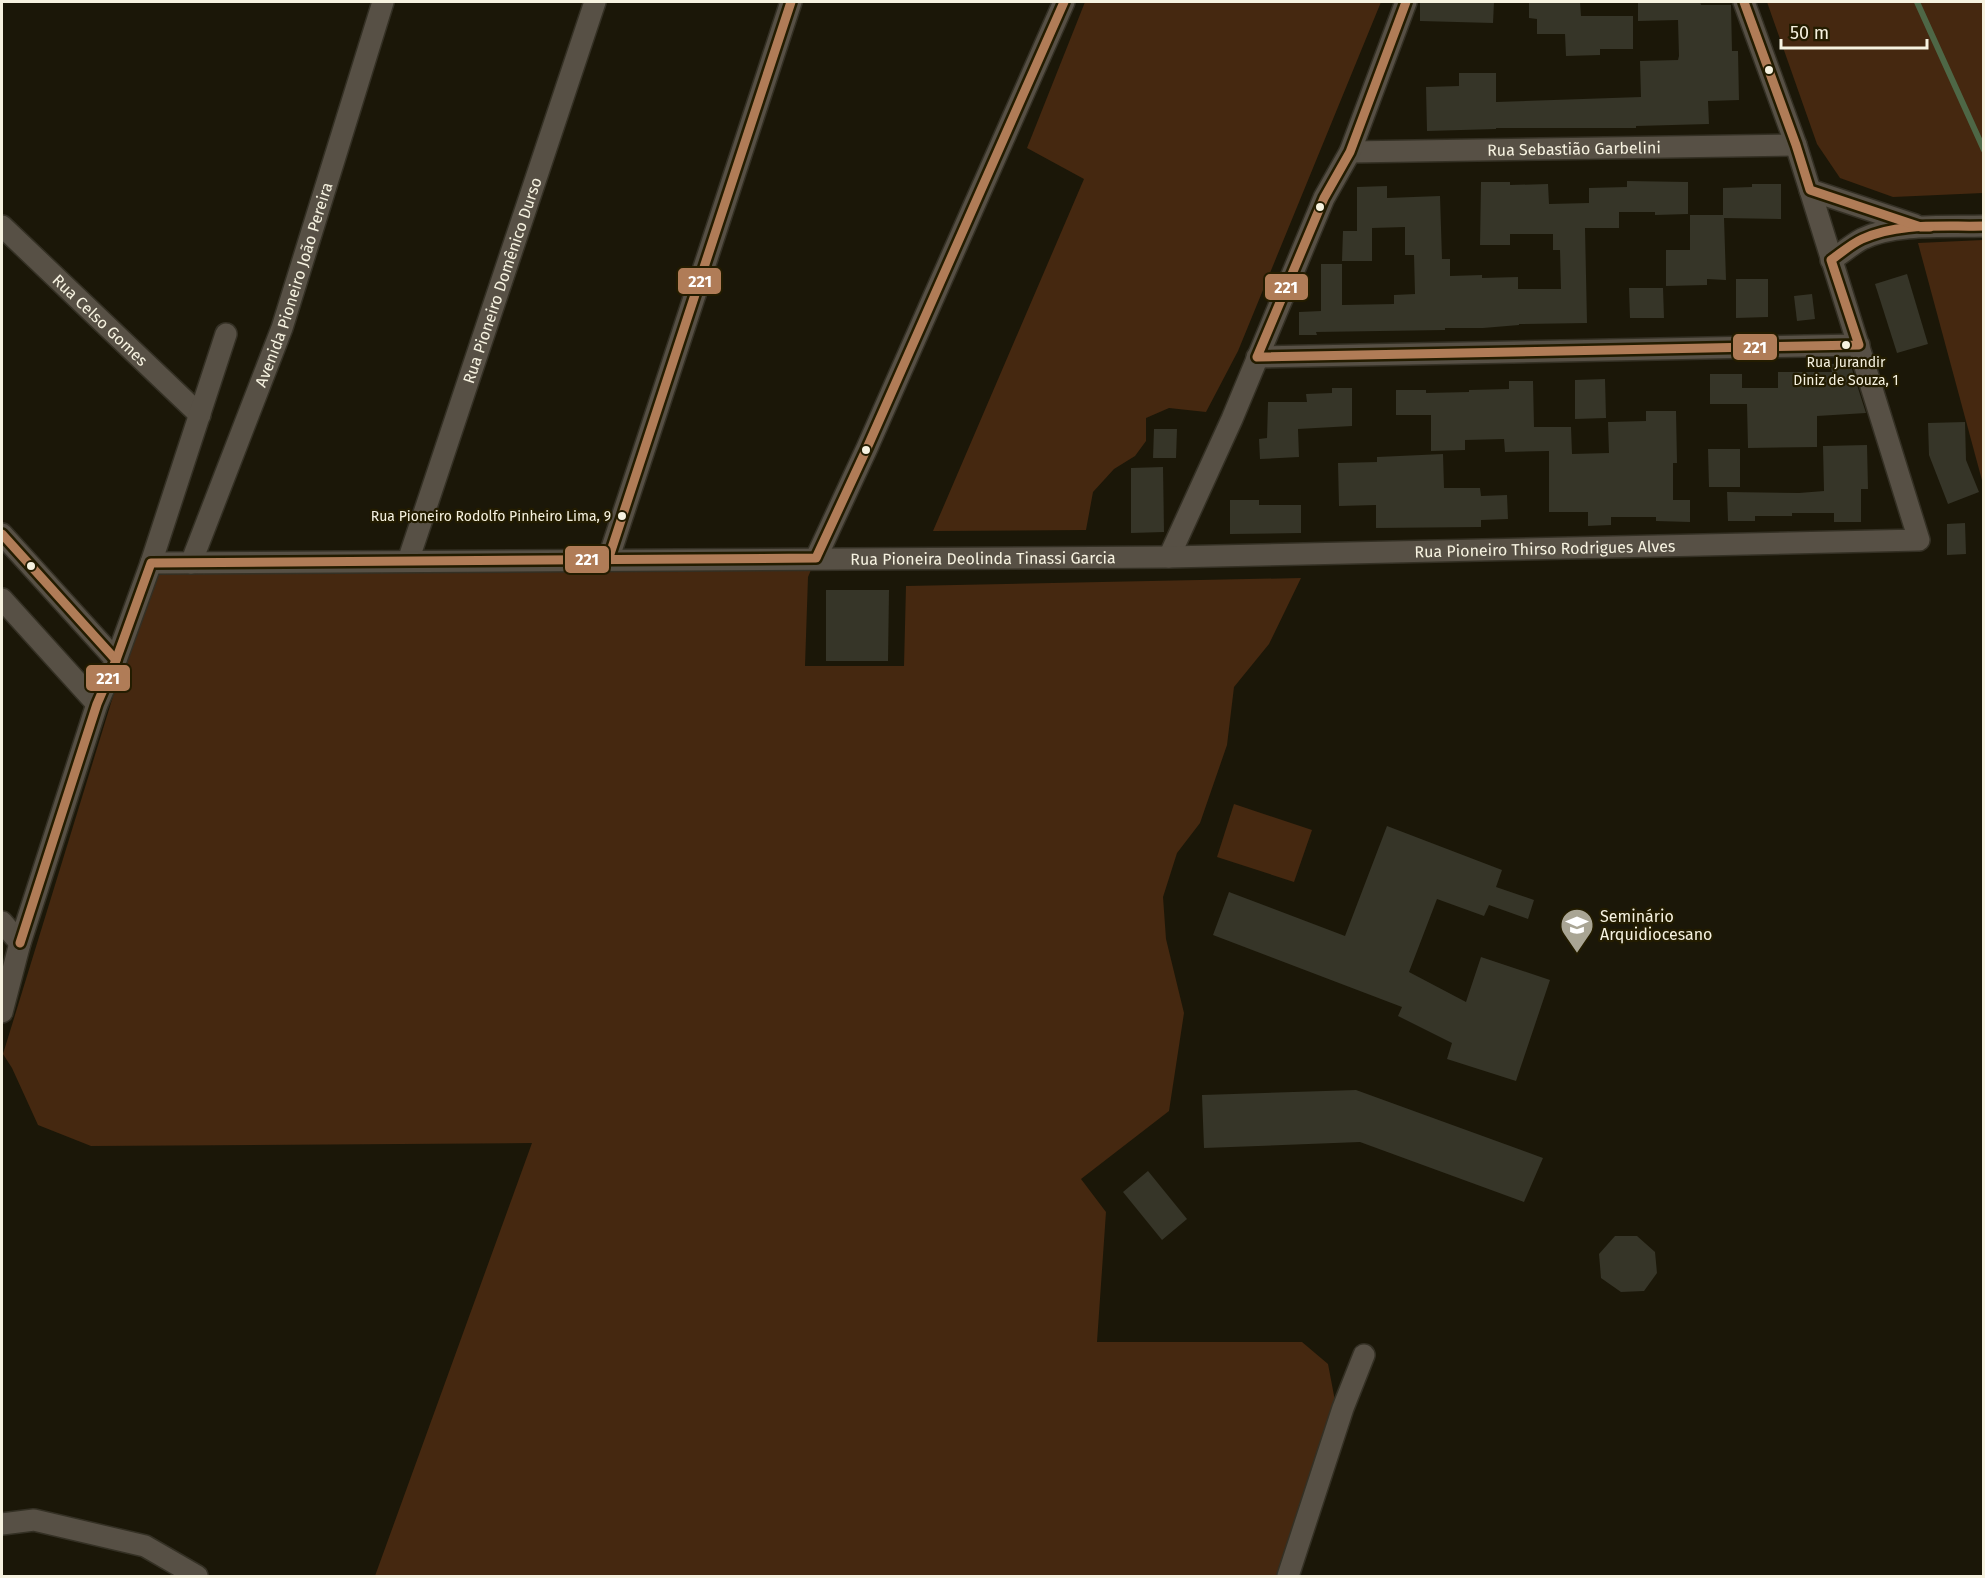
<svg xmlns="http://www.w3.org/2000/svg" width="1985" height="1578" font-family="'Fira Sans',sans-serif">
  <rect width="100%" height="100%" fill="#1b1708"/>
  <g fill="#452810">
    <polygon points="1085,2 1381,2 1238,351 1206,412 1169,408 1146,418 1146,441 1135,456 1114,469 1093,492 1086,530 933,531 1084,179 1027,148"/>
    <polygon points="1767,2 1983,2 1983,193 1893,197 1840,178 1817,144"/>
    <polygon points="1983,240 1984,240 1983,484 1918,243"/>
    <polygon points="816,558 808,577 805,666 904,666 906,586 1301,578 1269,644 1234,687 1227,745 1200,823 1177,853 1163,897 1166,939 1184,1013 1169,1111 1081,1179 1106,1212 1097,1342 1302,1342 1328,1364 1336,1406 1280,1576 375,1576 532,1143 91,1146 38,1125 12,1068 3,1054 155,560"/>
    <polygon points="1234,804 1312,830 1294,882 1217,857"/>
  </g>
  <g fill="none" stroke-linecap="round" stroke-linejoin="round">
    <polyline stroke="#4e6746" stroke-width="6" points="1917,2 1984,150"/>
  </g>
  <g fill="#363528">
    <polygon points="1420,2 1494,2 1493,23 1420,21"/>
    <polygon points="1529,2 1580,2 1581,16 1633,16 1633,49 1600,49 1600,55 1566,56 1565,34 1537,34 1537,19 1529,18"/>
    <polygon points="1638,2 1700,2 1701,5 1731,5 1732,51 1738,51 1739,100 1708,101 1709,124 1636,126 1636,128 1496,128 1496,129 1427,131 1426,87 1459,86 1459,73 1496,73 1496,102 1641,97 1640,61 1678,60 1679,56 1678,20 1638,21"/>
    <polygon points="1627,181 1688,182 1688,214 1655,215 1655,212 1619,212 1619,228 1585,228 1587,323 1519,324 1519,325 1483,328 1445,328 1445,330 1316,332 1317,335 1299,335 1299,312 1321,311 1321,264 1342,264 1342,305 1394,304 1394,295 1415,294 1414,255 1405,255 1405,227 1372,228 1372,261 1342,261 1343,231 1357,231 1357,187 1387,186 1387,198 1440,196 1442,259 1450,259 1450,276 1482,275 1482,278 1518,277 1518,289 1561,289 1560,250 1553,250 1553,234 1510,234 1510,245 1480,245 1481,182 1510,182 1510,185 1548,184 1549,204 1589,203 1589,188 1627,187"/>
    <polygon points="1752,184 1781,184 1781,219 1724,218 1726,280 1707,279 1707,285 1666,286 1666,250 1690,250 1690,215 1723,215 1723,188 1752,187"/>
    <polygon points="1907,274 1928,344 1897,353 1875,284"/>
    <polygon points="1736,279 1768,279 1768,317 1736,318"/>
    <polygon points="1629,288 1663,288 1664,318 1630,318"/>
    <polygon points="1812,294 1815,319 1797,321 1794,296"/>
    <polygon points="1850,363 1866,413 1817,416 1817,447 1748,448 1747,404 1710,404 1710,374 1742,374 1742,388 1778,388 1778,372 1832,372 1830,364"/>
    <polygon points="1605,379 1606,418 1575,419 1575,380"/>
    <polygon points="1509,381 1533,381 1534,427 1571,427 1572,454 1609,453 1608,422 1646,421 1646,411 1676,411 1677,463 1673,463 1673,500 1690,500 1690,522 1656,521 1656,517 1611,517 1611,525 1588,526 1588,512 1549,512 1549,451 1505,452 1504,439 1465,440 1465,450 1431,451 1431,415 1396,415 1396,390 1426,390 1426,393 1469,392 1469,390 1509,389"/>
    <polygon points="1332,388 1352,388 1352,426 1298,429 1299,457 1260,459 1259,439 1267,438 1268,402 1307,402 1306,394 1332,393"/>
    <polygon points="1965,422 1966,460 1979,492 1948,504 1929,455 1928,423"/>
    <polygon points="1154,429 1177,429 1176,458 1153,458"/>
    <polygon points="1867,445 1868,489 1861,489 1861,522 1834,522 1834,513 1792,513 1792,516 1755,516 1755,521 1728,521 1727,492 1799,493 1824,491 1823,446"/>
    <polygon points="1708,449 1740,449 1740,487 1709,487"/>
    <polygon points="1443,454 1444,488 1480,488 1481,496 1507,495 1508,519 1481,520 1481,527 1376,528 1376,505 1339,506 1338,463 1377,462 1377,457"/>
    <polygon points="1163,467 1164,532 1131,533 1131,468"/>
    <polygon points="1230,500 1259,500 1259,505 1301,505 1301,533 1230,534"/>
    <polygon points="1965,523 1966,554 1947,555 1947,524"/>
    <polygon points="826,590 889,590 888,661 826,661"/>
    <polygon points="1387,826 1502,870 1496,887 1534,900 1528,919 1489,905 1484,916 1437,899 1409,972 1466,1002 1481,957 1550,980 1516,1081 1447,1059 1452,1043 1398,1016 1402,1007 1213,935 1229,892 1345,936"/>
    <polygon points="1356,1090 1543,1158 1524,1202 1360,1142 1204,1148 1202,1095"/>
    <polygon points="1148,1171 1187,1219 1162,1240 1123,1192"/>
    <polygon points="1615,1236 1637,1236 1655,1252 1657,1273 1644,1291 1621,1292 1601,1278 1599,1254"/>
  </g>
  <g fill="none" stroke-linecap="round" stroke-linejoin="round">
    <g stroke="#343024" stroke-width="24">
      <g id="minor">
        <path id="s1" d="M1350,152L1796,145"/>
        <polyline points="1810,190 1915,225"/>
        <path id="s2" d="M2,226L200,415"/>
        <path d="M1831,260C1841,254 1851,245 1862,239C1895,223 1947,227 1984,226"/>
        <polyline points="1257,357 1859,345"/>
        <polyline points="2,534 116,660"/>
        <polyline points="1169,557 1232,419 1324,198 1350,152 1406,2"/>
        <polyline points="816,558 867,448 1064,2"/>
        <polyline points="608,560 791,2"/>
        <path id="s3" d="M408,561L595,2"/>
        <path id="s4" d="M151,563L1169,557L1919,540L1796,145L1744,2"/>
        <path id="s5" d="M191,563L282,328L383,2"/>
        <polyline points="2,599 97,704"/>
        <polyline points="2,922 20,943"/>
        <polyline points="2,1012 20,943 97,704 116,660 151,563 226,334"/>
        <polyline points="2,1524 34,1520 145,1546 197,1576"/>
        <polyline points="1288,1576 1343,1408 1364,1355"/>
      </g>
    </g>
    <use href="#minor" stroke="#575045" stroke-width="21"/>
    <g stroke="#231c00" stroke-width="14">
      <g id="bus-1">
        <path d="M1406,2L1350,152L1324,198L1257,357L1859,345L1831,260C1841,253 1851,244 1862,239C1899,222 1944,227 1984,226"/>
        <polyline points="1744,2 1796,145 1810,190 1921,227 1930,227"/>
        <polyline points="2,534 116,660"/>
        <polyline points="608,560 791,2"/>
        <polyline points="20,943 97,704 116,660 151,563 816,558 867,448 1064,2"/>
      </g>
    </g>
    <use href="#bus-1" stroke="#b07c57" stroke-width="9"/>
  </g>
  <defs>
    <g id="university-pin" transform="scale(1.725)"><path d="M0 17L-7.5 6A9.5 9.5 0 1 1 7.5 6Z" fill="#a9a594" stroke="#231c00"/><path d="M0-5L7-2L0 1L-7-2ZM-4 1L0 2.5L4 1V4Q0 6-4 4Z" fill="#fff"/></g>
  </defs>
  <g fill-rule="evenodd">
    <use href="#university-pin" x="1577" y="925"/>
  </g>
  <g fill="#f6f2e0" stroke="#231c00" stroke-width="2">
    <circle cx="1769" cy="70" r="5"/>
    <circle cx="1320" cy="207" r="5"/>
    <circle cx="1846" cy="345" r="5"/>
    <circle cx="866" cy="450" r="5"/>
    <circle cx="622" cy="516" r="5"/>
    <circle cx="31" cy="566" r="5"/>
  </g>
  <g text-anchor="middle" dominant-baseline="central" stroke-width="4.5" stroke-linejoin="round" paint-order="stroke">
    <g font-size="14" fill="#f6f2e0" stroke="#231c00">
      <text x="1846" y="362">Rua Jurandir<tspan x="1846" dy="18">Diniz de Souza, 1</tspan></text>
      <text x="611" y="516" text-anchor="end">Rua Pioneiro Rodolfo Pinheiro Lima, 9</text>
    </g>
    <g font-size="16" fill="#f6f2e0" stroke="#231c00">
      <text stroke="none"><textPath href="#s1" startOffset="224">Rua Sebastião Garbelini</textPath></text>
      <text stroke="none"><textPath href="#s3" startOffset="296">Rua Pioneiro Domênico Durso</textPath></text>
      <text stroke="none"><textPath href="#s5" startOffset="297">Avenida Pioneiro João Pereira</textPath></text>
      <text stroke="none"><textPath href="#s2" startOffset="136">Rua Celso Gomes</textPath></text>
      <text stroke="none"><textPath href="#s4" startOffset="1394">Rua Pioneiro Thirso Rodrigues Alves</textPath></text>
      <text stroke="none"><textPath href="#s4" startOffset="832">Rua Pioneira Deolinda Tinassi Garcia</textPath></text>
    </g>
    <g font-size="16" fill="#f6f2e0" stroke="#231c00" text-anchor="start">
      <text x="1600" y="916">Seminário<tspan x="1600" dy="18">Arquidiocesano</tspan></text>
    </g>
  </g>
  <g stroke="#231c00" stroke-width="2">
    <rect x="677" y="267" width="45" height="28" rx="6" fill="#b07c57"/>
    <rect x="1264" y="273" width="45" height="28" rx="6" fill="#b07c57"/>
    <rect x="1732" y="333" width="46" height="28" rx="6" fill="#b07c57"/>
    <rect x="564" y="545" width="46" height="29" rx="6" fill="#b07c57"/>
    <rect x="85" y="664" width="46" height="28" rx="6" fill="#b07c57"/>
  </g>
  <g font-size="16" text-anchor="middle" font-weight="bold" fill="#fff">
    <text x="700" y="287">221</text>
    <text x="1286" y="293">221</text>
    <text x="1755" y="353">221</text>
    <text x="587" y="565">221</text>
    <text x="108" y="684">221</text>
  </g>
  <rect width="1985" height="1578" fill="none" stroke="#f6f2e0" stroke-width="6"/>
  <path d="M1781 39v9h146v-9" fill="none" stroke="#f6f2e0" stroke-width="3"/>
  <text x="1790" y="39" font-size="18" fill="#f6f2e0" stroke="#231c00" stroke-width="4.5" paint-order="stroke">50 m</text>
</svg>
